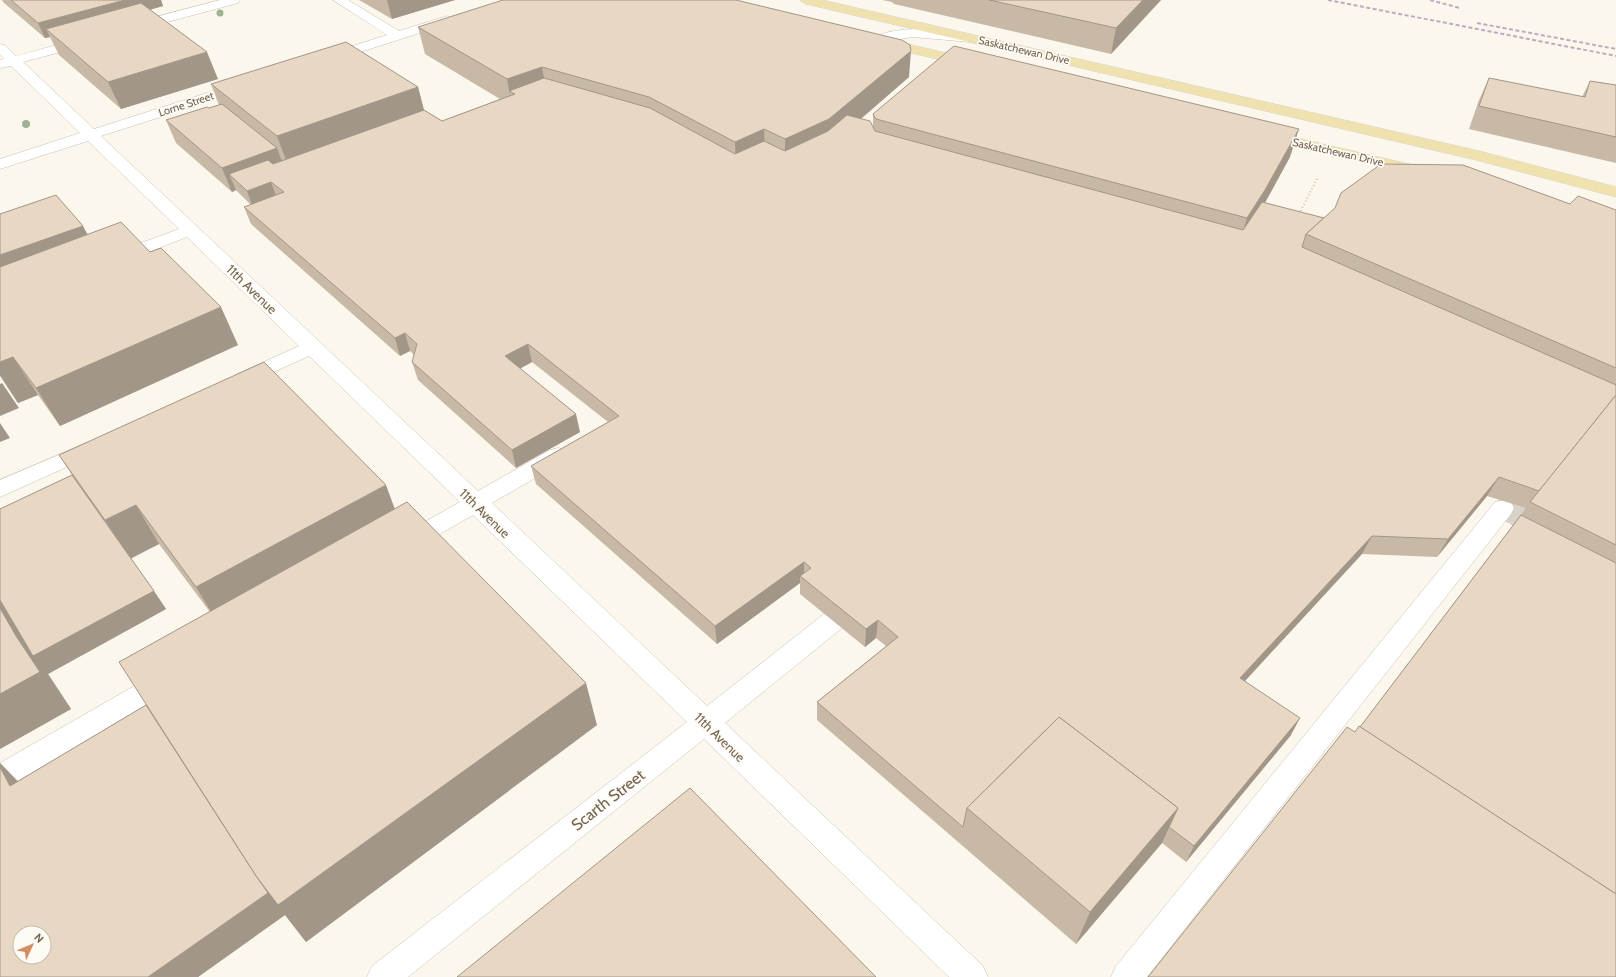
<svg xmlns="http://www.w3.org/2000/svg" width="1616" height="977" font-family="Cabin,sans-serif">
  <rect width="100%" height="100%" fill="#fbf7ed"/>
  <g fill="none" stroke-linecap="round" stroke-linejoin="round">
    <polyline stroke="#d9d2c6" stroke-width="22" stroke-dasharray="22 11" stroke-linecap="butt" points="1503,508 1547,530"/>
    <g stroke="#cabfb0" stroke-width="1">
      <g id="minor">
        <polygon points="220,0 240,0 238,3 134,31 128,27 129,24"/>
        <polygon points="333,0 348,0 399,31 447,16 453,20 451,23 329,62 324,61 322,58 324,55 387,35"/>
        <path d="M913,29L970,34L977,38L970,42L913,37L894,40L879,45L872,41C879,31 902,30 913,29Z"/>
        <polygon points="86,37 93,41 91,44 23,62 94,129 238,83 248,83 250,86 248,89 101,136 478,491 550,450 558,448 566,450 569,455 566,460 492,503 707,706 824,614 833,611 842,614 845,621 842,628 725,723 983,966 988,977 949,977 704,739 408,977 367,977 372,966 687,722 473,515 414,549 406,552 398,549 394,543 398,537 460,502 309,356 249,383 242,385 235,383 232,379 235,375 299,346 187,237 123,262 117,263 111,262 108,258 111,254 179,229 88,141 0,169 0,159 80,133 11,66 0,68 0,60 4,59 0,55 0,44 5,45 16,56"/>
        <polygon points="89,442 96,444 100,449 96,454 0,497 0,480"/>
        <polygon points="1503,500 1511,502 1514,508 1511,514 1147,977 1111,977 1116,966 1495,502"/>
        <polygon points="166,670 175,673 179,681 175,689 10,786 0,789 0,763 157,673"/>
      </g>
    </g>
    <g stroke="#d8d3cf" stroke-width="1">
      <g id="major">
        <polygon points="800,0 822,0 1479,151 1616,187 1616,197 1476,160 806,4"/>
        <polygon points="882,38 976,60 978,63 976,66 971,67 877,45 875,42 877,39"/>
        <polygon points="1267,131 1426,168 1428,171 1426,174 1420,176 1262,138 1260,135 1262,132"/>
      </g>
    </g>
    <polyline stroke="#d2c0aa" stroke-width="2" stroke-dasharray="1 2.5" stroke-linecap="butt" points="1299,214 1318,177"/>
    <use href="#minor" fill="#fff" fill-rule="evenodd"/>
    <use href="#major" fill="#f0e2ae" fill-rule="evenodd"/>
    <g stroke="#bdabc4" stroke-width="2" stroke-dasharray="4 2.5" stroke-linecap="butt">
      <polyline points="1328,0 1616,56"/>
      <polyline points="1430,0 1460,8"/>
      <polyline points="1477,23 1616,49"/>
    </g>
  </g>
  <g fill="#9fb496">
    <circle cx="220" cy="13" r="3.5"/>
    <circle cx="26" cy="124" r="4"/>
  </g>
  <g fill="#c8b9a7">
    <polygon points="2,0 161,0 163,6 150,10 218,79 121,109 59,55 50,37 45,38 3,2"/>
    <polygon points="359,0 455,0 392,19"/>
    <polygon points="882,0 1161,0 1111,54 894,4 892,2"/>
    <polygon points="418,27 909,77 861,119 873,126 873,114 1290,157 1265,203 1324,218 1570,204 1616,210 1616,977 1355,732 1360,727 1526,508 1487,496 1437,557 1362,554 1245,681 1291,735 1186,862 1162,843 1076,944 817,720 817,702 886,646 876,638 865,647 800,594 800,583 717,644 536,484 531,466 608,422 532,362 520,369 580,432 516,468 418,380 412,362 414,355 410,351 400,356 251,224 244,207 251,205 236,190 232,192 176,143 166,120 219,105 211,84 418,87 424,110 442,121 500,99 425,54"/>
    <polygon points="1489,78 1582,97 1590,81 1616,85 1616,163 1469,129 1479,100"/>
    <polygon points="0,214 88,234 238,345 60,426 38,395 18,403 0,376"/>
    <polygon points="59,455 395,509 597,725 306,942 285,915 198,977 0,977 0,763 18,781 146,705 210,612 159,544 131,558 166,609 48,674 71,709 0,749 0,509 72,475"/>
  </g>
  <g fill="#a29688">
    <polygon points="125,0 161,0 163,6 55,36 46,29 50,37 45,38 38,23"/>
    <polygon points="387,0 455,0 392,19"/>
    <polygon points="1143,0 1161,0 1111,54 1116,28"/>
    <polygon points="911,51 909,77 828,147 785,167 785,139"/>
    <polygon points="207,52 218,79 121,109 108,82"/>
    <polygon points="542,67 547,94 509,91 512,106 507,79"/>
    <polygon points="418,87 428,126 292,176 277,136"/>
    <polygon points="764,129 765,157 736,171 735,142"/>
    <polygon points="1299,129 1290,157 1256,219 1238,248 1247,218"/>
    <polygon points="277,148 286,172 229,174 236,190 232,192 222,168"/>
    <polygon points="271,182 277,198 253,208 247,191"/>
    <polygon points="83,226 96,250 0,285 0,255"/>
    <polygon points="221,307 238,345 60,426 36,388"/>
    <polygon points="405,333 410,351 400,356 395,338"/>
    <polygon points="528,344 532,362 509,374 505,356"/>
    <polygon points="0,347 13,357 38,395 18,403 0,375"/>
    <polygon points="2,383 19,408 0,416 0,384"/>
    <polygon points="576,414 580,432 516,468 512,450"/>
    <polygon points="0,423 10,438 0,442"/>
    <polygon points="1499,477 1487,496 1437,557 1448,539"/>
    <polygon points="386,485 400,523 219,625 196,587"/>
    <polygon points="136,505 159,544 130,559 105,520"/>
    <polygon points="1372,536 1362,554 1232,695 1240,678"/>
    <polygon points="804,562 804,580 800,576 800,583 717,644 715,626"/>
    <polygon points="154,591 166,609 48,674 71,709 0,749 0,694 16,636 0,608 0,593"/>
    <polygon points="878,620 876,638 865,647 866,629"/>
    <polygon points="586,683 597,725 306,942 285,915 198,977 148,977 269,892"/>
    <polygon points="1300,718 1291,735 1186,862 1194,846"/>
    <polygon points="0,763 18,782 10,786 0,767"/>
    <polygon points="1178,808 1162,843 1076,944 1090,912"/>
  </g>
  <g fill="#e8d7c2" stroke="#a29688" fill-rule="evenodd">
    <polygon points="11,0 125,0 38,23"/>
    <polygon points="503,0 736,0 902,40 910,45 911,51 829,119 785,139 764,129 735,142 649,97 542,67 507,79 418,27"/>
    <polygon points="989,0 1143,0 1116,28"/>
    <polygon points="141,3 207,52 108,82 46,29"/>
    <polygon points="346,42 418,87 277,136 211,84"/>
    <polygon points="954,46 1299,129 1265,190 1247,218 876,119 873,114"/>
    <polygon points="544,78 650,108 735,154 764,141 785,151 828,131 847,115 870,121 875,131 1243,230 1262,202 1324,218 1306,234 1302,247 1616,385 1616,395 1539,491 1499,477 1448,539 1372,536 1240,678 1300,718 1194,846 1169,827 1178,808 1059,717 967,808 963,827 817,702 898,637 878,620 866,629 800,576 811,568 804,562 715,626 531,466 619,416 528,344 505,356 576,414 512,450 412,362 417,344 405,333 395,338 244,207 284,192 271,182 247,191 229,174 268,160 273,164 424,110 442,121 515,94 509,91"/>
    <polygon points="1489,78 1585,97 1590,81 1616,85 1616,137 1479,106"/>
    <polygon points="222,104 277,148 222,168 166,120 207,107 209,108"/>
    <polygon points="1381,164 1463,165 1570,204 1578,196 1616,210 1616,368 1306,234 1335,208 1341,193"/>
    <polygon points="56,195 83,226 0,255 0,214"/>
    <polygon points="121,222 150,252 161,248 221,307 36,388 13,357 0,362 0,267"/>
    <polygon points="264,362 386,485 196,587 136,505 105,520 59,455"/>
    <polygon points="1616,395 1616,545 1530,502"/>
    <polygon points="72,475 154,591 33,656 0,600 0,509"/>
    <polygon points="407,502 586,683 278,905 256,876 119,662"/>
    <polygon points="1521,515 1616,563 1616,894 1360,727"/>
    <polygon points="0,608 16,636 40,672 0,694"/>
    <path d="M146,705L256,876L268,893L148,977H0V767L10,786ZM20,933H44V957H20Z"/>
    <polygon points="1059,717 1178,808 1090,912 967,808"/>
    <polygon points="1359,726 1616,894 1616,977 1148,977 1347,727 1355,732"/>
    <polygon points="690,788 876,977 457,977"/>
  </g>
  <g text-anchor="middle" dominant-baseline="central" stroke-width="3.5" stroke-linejoin="round" paint-order="stroke">
    <g font-size="11" fill="#746352" stroke="#fdfbf3">
      <text transform="translate(1024 50) rotate(13)">Saskatchewan Drive</text>
      <text transform="translate(186 104) rotate(-18)">Lorne Street</text>
      <text transform="translate(1338 152) rotate(13)">Saskatchewan Drive</text>
    </g>
    <g font-size="13" fill="#746352" stroke="#fdfbf3">
      <text transform="translate(252 289) rotate(44)">11th Avenue</text>
      <text transform="translate(485 513) rotate(44)">11th Avenue</text>
      <text transform="translate(720 737) rotate(44)">11th Avenue</text>
    </g>
    <g font-size="16" fill="#746352" stroke="#fdfbf3">
      <text transform="translate(608 800) rotate(-38)">Scarth Street</text>
    </g>
  </g>
  <g transform="translate(32 945) rotate(46)"><circle r="19" fill="#fdfbf3" stroke="#c6beb3"/>
  <path d="M0-3L7 15L0 10L-7 15Z" fill="#d58e62"/>
  <text y="-6" font-size="11" font-weight="bold" text-anchor="middle" fill="#746352">N</text>
  </g>
</svg>
